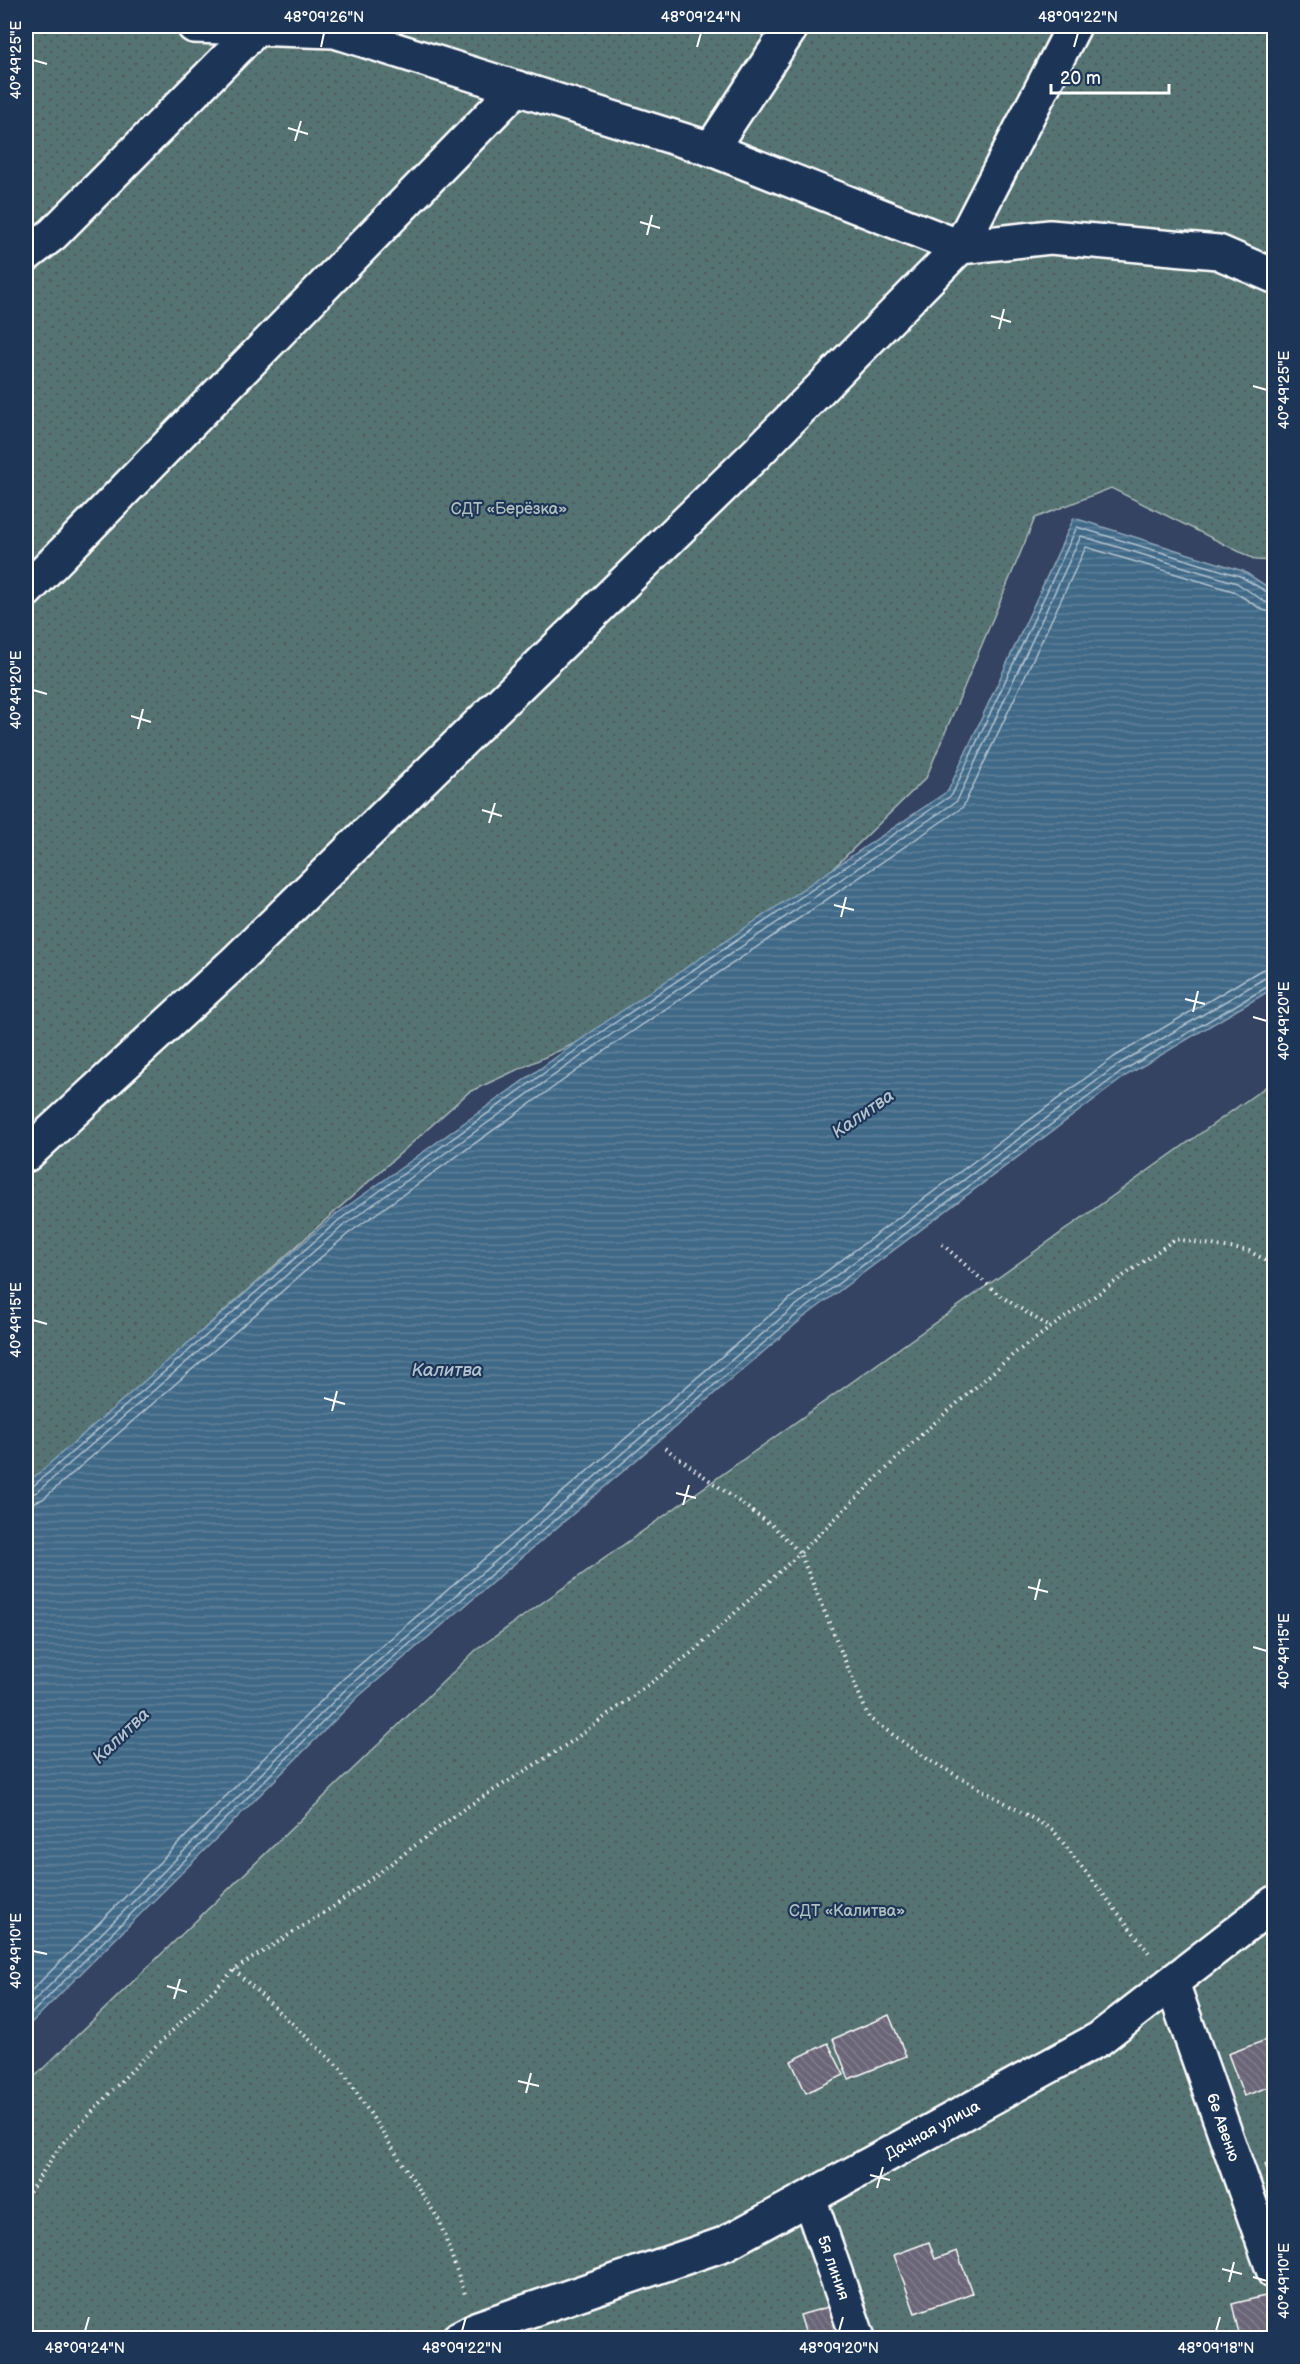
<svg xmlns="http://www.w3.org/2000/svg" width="1300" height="2364" font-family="'Balsamiq Sans',sans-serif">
  <defs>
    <pattern id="garden-dots" width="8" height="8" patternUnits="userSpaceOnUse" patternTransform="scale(1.5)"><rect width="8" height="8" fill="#547372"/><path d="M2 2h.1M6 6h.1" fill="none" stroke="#4f5c5b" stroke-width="1.8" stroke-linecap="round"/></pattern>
    <pattern id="water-rules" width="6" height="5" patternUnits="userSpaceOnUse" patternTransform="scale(1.5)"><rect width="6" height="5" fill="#416988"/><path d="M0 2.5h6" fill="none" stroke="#5e809a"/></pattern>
    <pattern id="building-back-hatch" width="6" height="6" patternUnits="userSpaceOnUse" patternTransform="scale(1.5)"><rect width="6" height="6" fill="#6a6577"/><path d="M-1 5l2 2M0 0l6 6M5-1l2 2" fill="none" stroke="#807c8b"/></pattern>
  </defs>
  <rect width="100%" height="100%" fill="#344361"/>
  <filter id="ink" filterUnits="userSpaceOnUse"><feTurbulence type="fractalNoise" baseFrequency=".0167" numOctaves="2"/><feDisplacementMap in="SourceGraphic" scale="12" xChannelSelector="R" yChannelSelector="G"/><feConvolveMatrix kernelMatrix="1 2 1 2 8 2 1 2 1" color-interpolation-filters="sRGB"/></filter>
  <g filter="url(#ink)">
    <g fill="url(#garden-dots)" stroke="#aab9b8" stroke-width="1.5">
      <polygon points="26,26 1274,26 1274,561 1256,560 1111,488 1035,518 926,778 743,956 617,1024 469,1092 26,1488"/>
      <polygon points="1274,1081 1274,2338 26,2338 26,2085 476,1650"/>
    </g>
    <polygon fill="url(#water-rules)" stroke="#8da5b8" stroke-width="1.5" points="1074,518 1243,571 1274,591 1274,988 1127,1075 803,1318 359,1696 26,2028 26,1484 335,1215 604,1023 948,791"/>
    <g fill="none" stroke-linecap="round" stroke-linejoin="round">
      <g stroke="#b3c3cf" stroke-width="1.5">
        <polyline points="26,1488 32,1487 339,1220 607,1028 952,795 1077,527 1240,576 1274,596"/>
        <polyline points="26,1496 37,1492 343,1226 612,1034 957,801 1081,536 1237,583 1265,602 1274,604"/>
        <polyline points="26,1505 43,1499 349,1233 617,1042 963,807 1086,547 1233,591 1263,610 1274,613"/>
        <polyline points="26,1996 343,1679 788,1300 1114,1057 1261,970 1274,966"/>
        <polyline points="26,2009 349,1686 794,1307 1119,1064 1265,978 1274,975"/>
        <polyline points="26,2019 354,1691 799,1313 1124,1070 1274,983"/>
      </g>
    </g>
    <g fill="url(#building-back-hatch)" stroke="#fff" stroke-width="1.5">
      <polygon points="889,2015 906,2056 849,2079 833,2039"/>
      <polygon points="1274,2037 1274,2085 1244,2096 1228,2054"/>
      <polygon points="828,2043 844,2075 806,2093 791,2061"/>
      <polygon points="1274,2160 1274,2191 1265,2164"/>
      <polygon points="929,2242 935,2259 957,2251 972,2293 915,2313 894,2255"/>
      <polygon points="1265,2296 1274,2332 1240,2338 1232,2304"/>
      <polygon points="835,2305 844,2338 807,2338 800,2315"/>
    </g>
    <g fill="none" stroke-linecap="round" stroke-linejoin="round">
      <g stroke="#fff" stroke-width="38">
        <g id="minor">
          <polyline points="194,26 335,31 711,149 960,247 1050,237 1218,252 1274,276"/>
          <polyline points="711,149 792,26"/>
          <polyline points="26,255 53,234 256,29"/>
          <polyline points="26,591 517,88"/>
          <polyline points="26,1155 233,964 758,452 960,247 1074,26"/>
          <path id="s1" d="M1172,1983L1274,2272"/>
          <path id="s2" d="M809,2198L858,2338"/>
          <path id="s3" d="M459,2338L478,2328L724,2244L1099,2039L1274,1903"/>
        </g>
      </g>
      <g stroke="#fff" stroke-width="4" stroke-dasharray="1.5 4.5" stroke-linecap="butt">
        <polyline points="942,1244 999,1295 1051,1328"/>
        <polyline points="665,1448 774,1527 800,1553 869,1718 929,1760 1053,1830 1150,1954"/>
        <polyline points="234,1970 342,2070 439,2220 465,2294"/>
        <polyline points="26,2197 61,2145 126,2076 234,1970 336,1905 465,1808 568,1744 690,1654 800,1553 924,1432 1015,1353 1175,1239 1249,1251 1274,1265"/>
      </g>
      <use href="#minor" stroke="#1d3557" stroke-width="33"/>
    </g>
  </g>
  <path fill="none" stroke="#fff" stroke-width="2" d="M321,47L324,33M697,47L701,33M1074,47L1078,33M33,60L47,64M288,128L308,134M295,141L301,121M640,222L660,228M647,235L652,215M991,316L1011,322M999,329L1004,309M1253,386L1267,390M33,690L47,694M131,716L151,722M138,729L143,709M482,810L502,816M489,823L495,803M834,905L854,910M841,917L846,897M1185,999L1205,1004M1193,1012L1198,991M1253,1017L1267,1021M33,1320L47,1324M324,1398L345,1404M332,1411L337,1391M676,1493L696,1498M683,1505L689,1485M1028,1587L1048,1592M1035,1600L1040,1579M1253,1647L1267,1651M33,1951L47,1954M167,1986L187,1992M174,1999L180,1979M518,2081L539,2086M526,2093L531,2073M870,2175L890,2180M877,2188L883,2167M1222,2269L1242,2274M1253,2277L1267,2281M1229,2282L1234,2262M85,2331L89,2317M462,2331L466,2317M839,2331L843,2317M1216,2331L1220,2317"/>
  <g text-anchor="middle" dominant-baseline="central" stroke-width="4.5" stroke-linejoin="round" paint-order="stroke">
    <g font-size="16" fill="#b2c0c0" stroke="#1d3557">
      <text x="509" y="509">СДТ «Берёзка»</text>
      <text x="847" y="1911">СДТ «Калитва»</text>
    </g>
    <g font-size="16" fill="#fff" stroke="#1d3557">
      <text stroke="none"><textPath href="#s1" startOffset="153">6е Авеню</textPath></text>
      <text stroke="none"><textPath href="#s3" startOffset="519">Дачная улица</textPath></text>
      <text stroke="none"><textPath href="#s2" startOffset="74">5я линия</textPath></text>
    </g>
    <g font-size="18" font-style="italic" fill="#b3c3cf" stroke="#1d3557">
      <text transform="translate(863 1114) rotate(-35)">Калитва</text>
      <text x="447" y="1370">Калитва</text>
      <text transform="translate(121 1736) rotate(-44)">Калитва</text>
    </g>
  </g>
  <rect width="1300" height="2364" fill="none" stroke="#1d3557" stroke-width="66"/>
  <path d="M1051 84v9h118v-9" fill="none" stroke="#ffffff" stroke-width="3"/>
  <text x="1060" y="84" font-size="18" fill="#ffffff" stroke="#1d3557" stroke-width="4.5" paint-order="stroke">20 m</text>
  <rect x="33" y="33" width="1234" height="2298" fill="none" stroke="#fff" stroke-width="2"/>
  <g font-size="15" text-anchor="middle" fill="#fff">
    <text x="324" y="22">48°09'26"N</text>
    <text x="701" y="22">48°09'24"N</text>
    <text x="1078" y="22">48°09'22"N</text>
    <text transform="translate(16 60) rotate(-90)" y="5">40°49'25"E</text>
    <text transform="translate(1284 390) rotate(-90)" y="5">40°49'25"E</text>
    <text transform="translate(16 690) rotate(-90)" y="5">40°49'20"E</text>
    <text transform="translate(1284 1021) rotate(-90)" y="5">40°49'20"E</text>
    <text transform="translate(16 1320) rotate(-90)" y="5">40°49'15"E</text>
    <text transform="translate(1284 1651) rotate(-90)" y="5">40°49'15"E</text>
    <text transform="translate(16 1951) rotate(-90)" y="5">40°49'10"E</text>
    <text transform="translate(1284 2281) rotate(-90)" y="5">40°49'10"E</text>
    <text x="85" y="2353">48°09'24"N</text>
    <text x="462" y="2353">48°09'22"N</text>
    <text x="839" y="2353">48°09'20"N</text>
    <text x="1216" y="2353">48°09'18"N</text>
  </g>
</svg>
